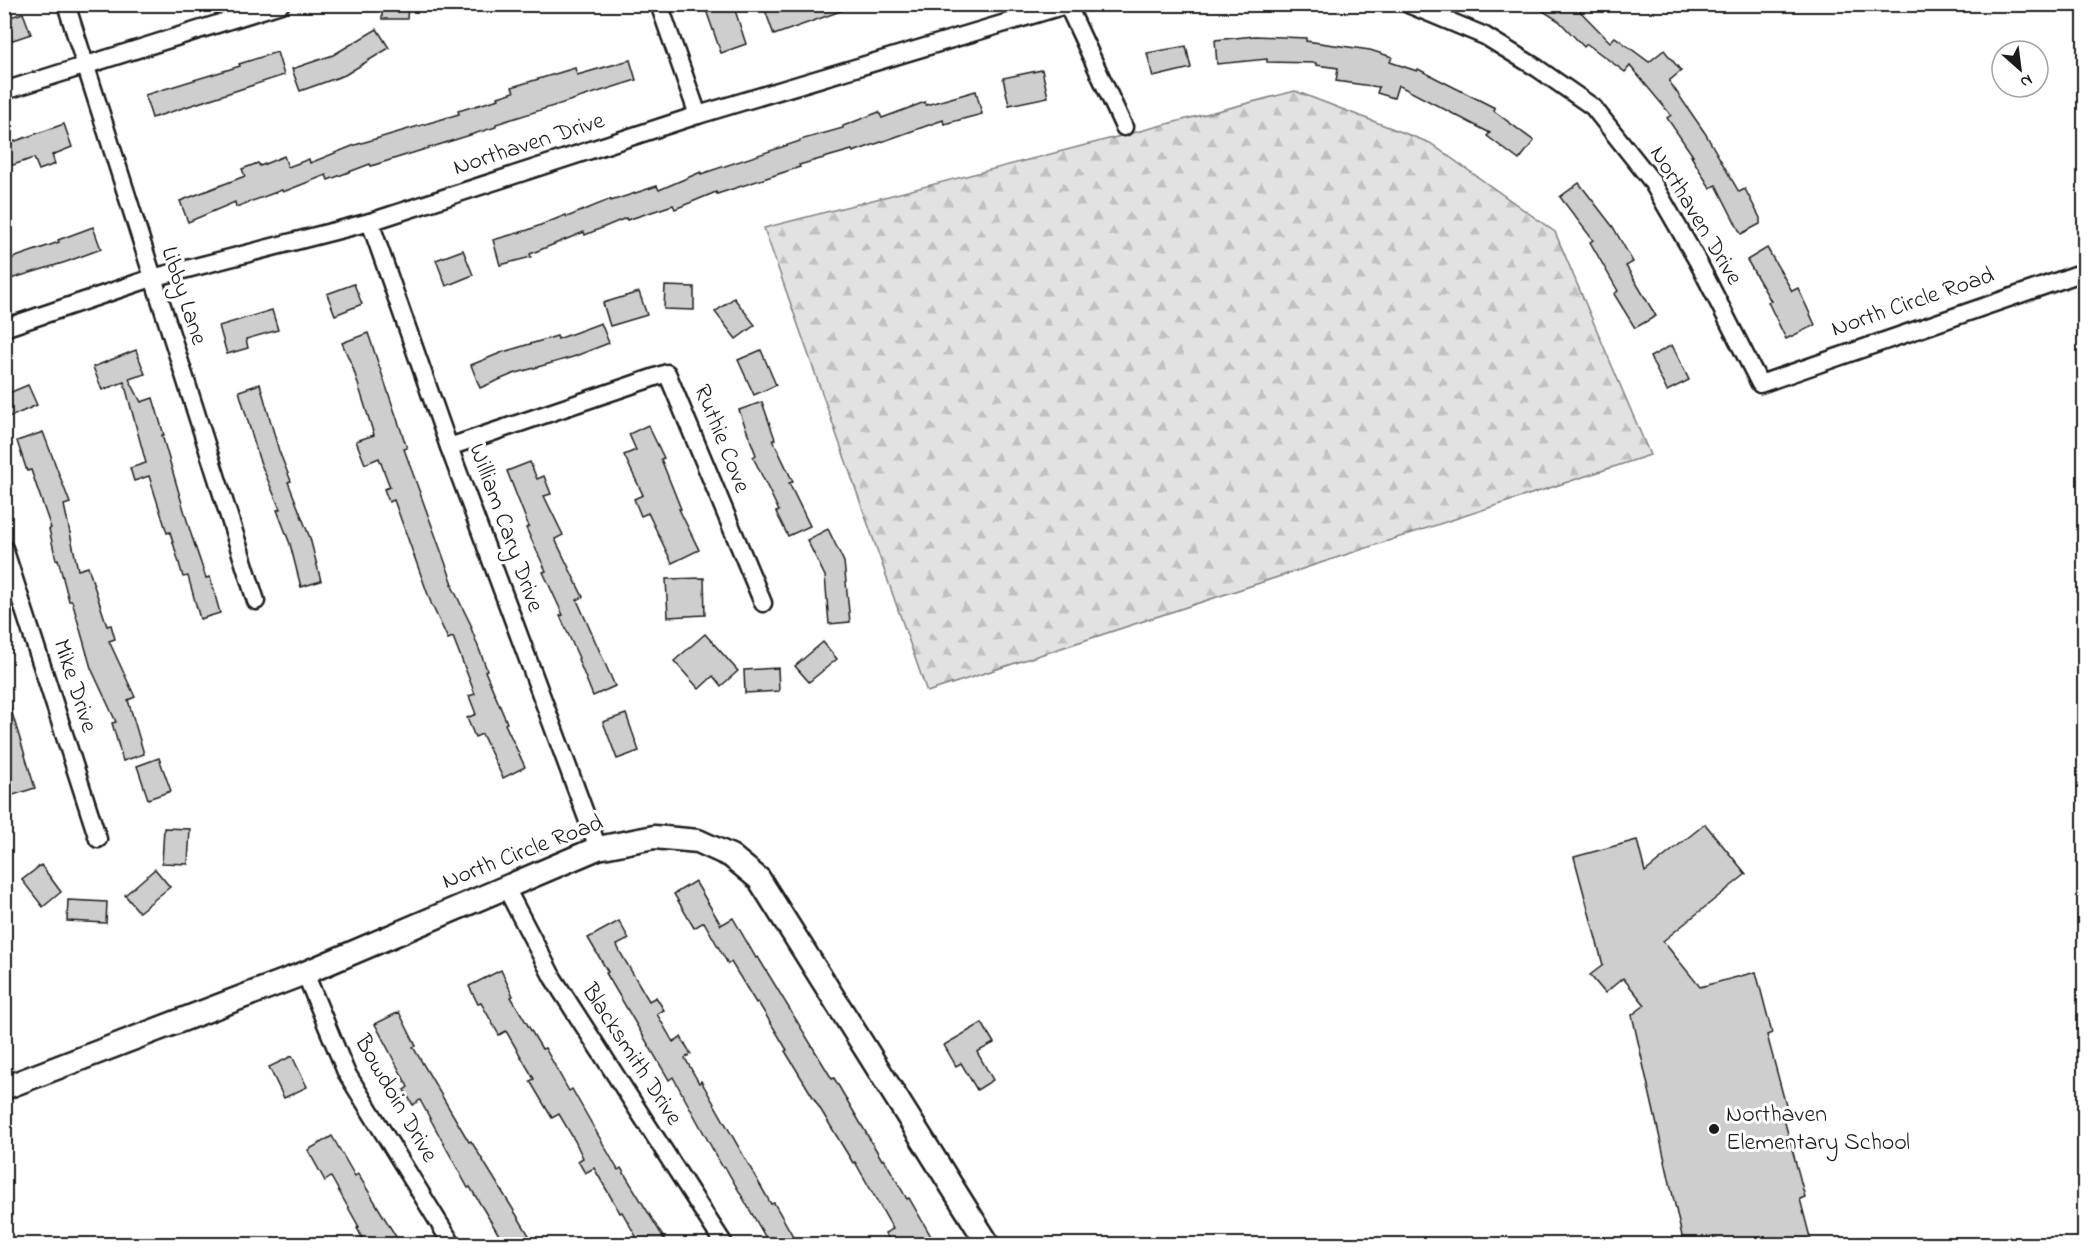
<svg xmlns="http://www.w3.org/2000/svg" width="2089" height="1249" font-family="'Indie Flower',sans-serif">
  <defs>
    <pattern id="forest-firs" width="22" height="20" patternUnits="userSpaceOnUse" patternTransform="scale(1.5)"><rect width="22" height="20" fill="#e2e2e2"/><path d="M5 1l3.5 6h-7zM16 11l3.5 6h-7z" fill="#c1c1c1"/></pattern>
  </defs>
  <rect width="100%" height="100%" fill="#fff"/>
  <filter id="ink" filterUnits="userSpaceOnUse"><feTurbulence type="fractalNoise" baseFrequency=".0167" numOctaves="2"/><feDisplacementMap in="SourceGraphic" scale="12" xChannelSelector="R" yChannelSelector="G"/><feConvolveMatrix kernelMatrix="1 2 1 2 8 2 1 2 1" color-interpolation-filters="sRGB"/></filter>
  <g filter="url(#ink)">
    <polygon fill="url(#forest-firs)" stroke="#7f7f7f" stroke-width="1.5" points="1295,91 1430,143 1555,232 1650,455 927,692 764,228"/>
    <g fill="#cecece" stroke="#1c1c1c" stroke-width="1.5">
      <polygon points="382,4 408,4 407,19 382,19"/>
      <polygon points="723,4 733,4 746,44 721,53 706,10"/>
      <polygon points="780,4 852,4 852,7 774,35 765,10"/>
      <polygon points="1532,4 1573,4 1610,42 1615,37 1649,62 1664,50 1681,71 1669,81 1705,133 1739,192 1745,189 1760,218 1760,224 1741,234 1716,185 1710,188 1691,156 1693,156 1667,118 1671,115 1630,66 1625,72 1587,44 1584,47 1559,21"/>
      <polygon points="23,13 31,34 4,43 4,19"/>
      <polygon points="377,29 389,48 345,75 300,91 292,69 333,55"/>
      <polygon points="1255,36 1306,38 1306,41 1370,50 1392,57 1390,62 1417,71 1418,69 1495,108 1494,111 1534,141 1519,160 1487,136 1490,133 1398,85 1394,98 1377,93 1379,87 1336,81 1338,68 1316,65 1316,63 1267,62 1267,59 1217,64 1215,40"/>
      <polygon points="1186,46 1191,68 1153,77 1147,53"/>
      <polygon points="277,52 284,75 152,118 145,95 240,66 239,64"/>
      <polygon points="630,60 636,80 496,124 496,127 371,166 370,164 328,180 326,175 283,192 282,190 236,207 235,202 188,222 180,201 245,176 242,169 258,163 260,166 284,156 288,167 309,159 310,163 355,145 459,114 458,111 499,99 498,97 514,92 512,87 575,68 577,75"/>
      <polygon points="1042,70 1048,97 1009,105 1003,78"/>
      <polygon points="976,91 982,114 944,124 943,120 853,152 852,150 799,165 800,167 717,194 716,192 675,209 673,205 627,220 626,218 585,235 584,232 530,254 531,257 500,265 493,240 528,230 566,215 567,217 611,199 611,201 657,186 659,190 701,172 701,174 800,141 800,140 843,128 843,126 879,112 882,118 925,102 926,105"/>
      <polygon points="64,124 72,147 52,155 55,164 39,170 34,158 4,168 4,145"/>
      <polygon points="1579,183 1613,227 1633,262 1626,266 1656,316 1635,328 1614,294 1618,291 1590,242 1593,240 1560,197"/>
      <polygon points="93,227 101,249 66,262 4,281 4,261 59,242 58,240"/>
      <polygon points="1767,248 1792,291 1798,288 1815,325 1786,339 1768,302 1771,301 1747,260"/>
      <polygon points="463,250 473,275 446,286 436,260"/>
      <polygon points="354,284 362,304 335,315 327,294"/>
      <polygon points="665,286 694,287 694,310 664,309"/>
      <polygon points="639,292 647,315 610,326 603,303"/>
      <polygon points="734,298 755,325 736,339 715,312"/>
      <polygon points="272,310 278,330 246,339 248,348 227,354 219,326"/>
      <polygon points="601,323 609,343 573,357 513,374 480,388 471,365 503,352 557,336 558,339"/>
      <polygon points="368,333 407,448 404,449 453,584 451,584 472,627 471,628 487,670 485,671 507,723 505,724 525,767 503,778 482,734 475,737 467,718 476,714 469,696 475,694 453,637 448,639 431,603 394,500 389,502 384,489 390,487 379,458 365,464 356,441 374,435 353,368 342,343"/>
      <polygon points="1672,345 1689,380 1667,391 1650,357"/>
      <polygon points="136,350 145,374 129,379 141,402 153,398 164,435 162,435 191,534 206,578 210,577 220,613 200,619 188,576 183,577 170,532 167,533 149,476 134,481 130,468 146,463 124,382 102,390 93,367"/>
      <polygon points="761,350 776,385 754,395 738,360"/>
      <polygon points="260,384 279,451 291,481 288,482 310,538 321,581 301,587 290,544 277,510 280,509 259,459 239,391"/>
      <polygon points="28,385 37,405 10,417 4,403 4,395"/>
      <polygon points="762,402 775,439 773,440 793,482 789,483 810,526 788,536 776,512 779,511 753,457 756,455 739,410"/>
      <polygon points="648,425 664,458 661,459 681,509 679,509 699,550 672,563 648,513 641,516 634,499 643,495 624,455 636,450 629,434"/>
      <polygon points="43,432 70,503 64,505 78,570 88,567 107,626 111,625 115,639 109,641 135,697 128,700 144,754 123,761 112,723 116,722 91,668 72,601 69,601 58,559 56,560 49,529 51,528 31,470 27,471 17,441"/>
      <polygon points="530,462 537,479 544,476 551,494 544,496 563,535 555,539 583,597 577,600 615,686 593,696 578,659 579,658 560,616 563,615 543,572 546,571 526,528 529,527 507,471"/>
      <polygon points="828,529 844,562 850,622 829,624 825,576 807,540"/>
      <polygon points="704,578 705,615 668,617 666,579"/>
      <polygon points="705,634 738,671 721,686 713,676 699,689 674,661"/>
      <polygon points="823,642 837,659 809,682 795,666"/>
      <polygon points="778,668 779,691 745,693 744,670"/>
      <polygon points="4,700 8,700 35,788 4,798"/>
      <polygon points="626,714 639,751 617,759 603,722"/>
      <polygon points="159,758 171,791 148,799 137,766"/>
      <polygon points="1705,824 1746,874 1663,941 1700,987 1756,972 1772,1033 1767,1035 1789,1117 1784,1119 1805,1197 1800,1199 1812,1245 1684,1245 1632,1015 1645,1005 1623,978 1605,993 1590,975 1603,965 1574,857 1637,840 1645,872"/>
      <polygon points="164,828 190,829 188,864 162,863"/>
      <polygon points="41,865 61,892 43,907 22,880"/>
      <polygon points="155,869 170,887 139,912 125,895"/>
      <polygon points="695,881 721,925 733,918 756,958 758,957 832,1079 834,1078 882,1160 884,1159 907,1199 909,1198 936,1245 892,1245 885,1233 893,1229 855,1162 853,1163 785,1051 787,1050 758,1002 756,1003 731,962 728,964 704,922 694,928 674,894"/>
      <polygon points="68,900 107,902 106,923 67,921"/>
      <polygon points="619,921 629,939 617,945 620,952 649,1001 656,997 664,1010 657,1014 673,1042 681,1037 691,1054 685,1058 699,1083 701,1081 771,1204 774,1203 798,1245 770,1245 725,1167 723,1168 673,1077 669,1080 606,973 608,972 588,938"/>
      <polygon points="501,970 513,996 511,997 542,1049 545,1048 569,1091 572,1089 618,1170 621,1168 665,1240 657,1245 641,1245 622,1212 620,1213 594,1168 585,1173 578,1161 583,1158 575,1141 559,1114 552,1118 530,1081 534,1079 506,1031 499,1035 481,1003 478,1004 469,986"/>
      <polygon points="399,1012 416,1046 413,1047 469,1142 471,1141 535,1245 505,1245 470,1187 468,1188 420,1100 413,1105 404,1090 408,1087 375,1024"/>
      <polygon points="982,1023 994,1043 977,1052 993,1080 977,1090 961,1063 956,1066 944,1045"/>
      <polygon points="292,1056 307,1087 284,1098 269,1067"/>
      <polygon points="332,1136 355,1176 358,1174 401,1245 366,1245 357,1228 359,1227 331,1177 325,1181 308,1150"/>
    </g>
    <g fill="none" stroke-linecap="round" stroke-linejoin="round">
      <g stroke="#1c1c1c" stroke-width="21">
        <g id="street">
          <polyline points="66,4 256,601"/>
          <polyline points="659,4 698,115"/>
          <polyline points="1067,4 1124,127"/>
          <polyline points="1408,4 1485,36 1537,68 1593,107 1651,180 1697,260 1760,384 2084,272"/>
          <polyline points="4,91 281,4"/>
          <polyline points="370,222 449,447 598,848"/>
          <polyline points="4,328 152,278 370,222 698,115 1069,4"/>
          <polyline points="449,447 667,373 763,603"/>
          <polyline points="4,548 98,839"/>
          <polyline points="505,886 553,978 724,1244"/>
          <polyline points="305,973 346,1072 452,1244"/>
        </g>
      </g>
      <g stroke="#1c1c1c" stroke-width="27">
        <polyline id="secondary" points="4,1088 305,973 598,848 654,837 698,841 731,856 759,879 988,1244"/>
      </g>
      <use href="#street" stroke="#fff" stroke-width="16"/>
      <use href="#secondary" stroke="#fff" stroke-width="22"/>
    </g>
  </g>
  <circle fill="#1c1c1c" stroke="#fff" stroke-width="2" cx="1714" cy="1129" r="6"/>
  <g text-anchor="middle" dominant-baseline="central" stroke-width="6" stroke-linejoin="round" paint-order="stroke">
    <g font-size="24" fill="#1c1c1c" stroke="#fff">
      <text transform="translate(529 145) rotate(-18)">Northaven Drive</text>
      <text transform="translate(1695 216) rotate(59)">Northaven Drive</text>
      <text transform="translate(183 296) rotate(72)">Libby Lane</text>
      <text transform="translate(1913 303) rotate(-19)">North Circle Road</text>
      <text transform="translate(721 439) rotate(68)">Ruthie Cove</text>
      <text transform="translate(505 528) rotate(70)">William Cary Drive</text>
      <text transform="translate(74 686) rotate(72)">Mike Drive</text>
      <text transform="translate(523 853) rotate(-21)">North Circle Road</text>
      <text transform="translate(631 1055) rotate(57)">Blacksmith Drive</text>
      <text transform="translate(395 1099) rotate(60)">Bowdoin Drive</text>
    </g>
    <g font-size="24" fill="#1c1c1c" stroke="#fff" text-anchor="start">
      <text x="1726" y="1115">Northaven<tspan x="1726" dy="28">Elementary School</tspan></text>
    </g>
  </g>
  <rect width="2089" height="1249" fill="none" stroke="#fff" stroke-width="24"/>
  <rect x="12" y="12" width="2065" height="1225" fill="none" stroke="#1c1c1c" stroke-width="2" filter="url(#ink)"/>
  <g transform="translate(2020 69) rotate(152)"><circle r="28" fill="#ffffff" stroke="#a4a4a4" stroke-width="1.5"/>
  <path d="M0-4.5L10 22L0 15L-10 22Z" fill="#1c1c1c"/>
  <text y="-9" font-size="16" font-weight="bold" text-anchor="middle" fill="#1c1c1c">N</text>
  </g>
</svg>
